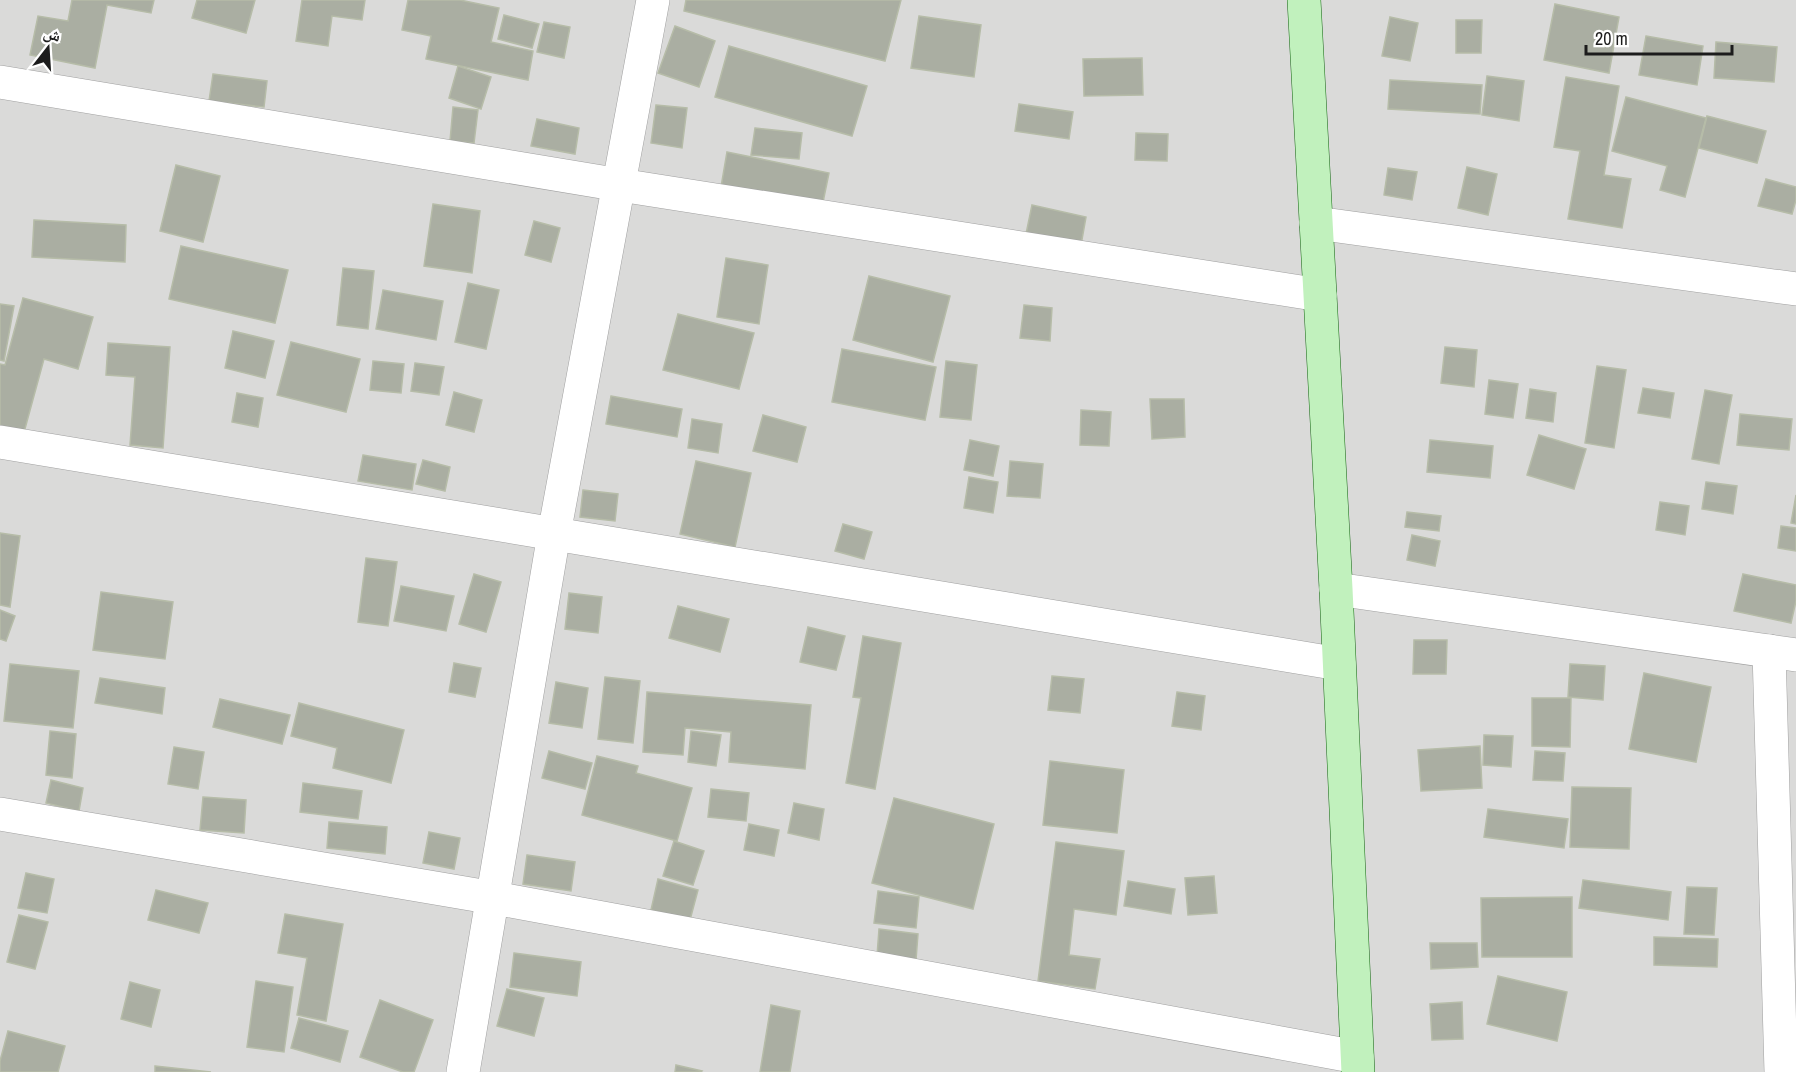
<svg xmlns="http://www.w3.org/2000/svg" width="1796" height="1072" font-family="'Archivo Narrow','Noto Naskh Arabic',sans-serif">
  <rect width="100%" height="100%" fill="#e7ece3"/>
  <rect fill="#dadad9" x="0" y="0" width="1796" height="1072"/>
  <g fill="#aaaea2" stroke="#b6bca8" stroke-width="1.5">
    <polygon points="72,0 154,0 151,13 107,5 95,68 30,55 38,16 68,21"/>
    <polygon points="197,0 255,0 246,33 192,18"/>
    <polygon points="302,0 365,0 362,20 332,16 328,46 296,41"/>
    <polygon points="408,0 460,0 499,8 491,42 533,51 528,80 426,59 431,36 402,30"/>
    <polygon points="686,0 901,0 885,61 684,11"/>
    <polygon points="1555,4 1619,17 1609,73 1544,60"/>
    <polygon points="504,15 539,24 532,48 498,39"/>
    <polygon points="919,16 981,25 974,77 911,68"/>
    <polygon points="1390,17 1418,23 1410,61 1382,56"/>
    <polygon points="1456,20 1482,20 1481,53 1456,53"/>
    <polygon points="544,22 570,27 564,58 537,52"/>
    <polygon points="675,26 715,41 699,87 658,73"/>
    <polygon points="1646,36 1703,46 1697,85 1639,75"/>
    <polygon points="1716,42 1777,47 1774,82 1714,78"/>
    <polygon points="729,46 867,86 852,136 715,97"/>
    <polygon points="1142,58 1143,95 1084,96 1083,59"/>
    <polygon points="458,66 491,77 481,109 449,98"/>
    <polygon points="213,74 267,81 264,107 209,101"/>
    <polygon points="1487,76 1524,81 1519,121 1482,115"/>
    <polygon points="1566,77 1619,86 1604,175 1631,179 1622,228 1568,219 1580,151 1554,147"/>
    <polygon points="1390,80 1482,85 1480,114 1388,109"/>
    <polygon points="1626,97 1706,118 1685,197 1660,190 1667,166 1612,151"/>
    <polygon points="1019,104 1073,112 1069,139 1015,131"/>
    <polygon points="656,105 687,108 682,148 651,143"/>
    <polygon points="453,107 478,110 474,143 450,141"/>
    <polygon points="1707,116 1766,131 1757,163 1699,148"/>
    <polygon points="537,119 579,128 575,154 531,146"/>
    <polygon points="755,128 802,133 799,159 751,155"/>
    <polygon points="1136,133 1168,134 1167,161 1135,160"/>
    <polygon points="727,152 829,173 822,207 721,187"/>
    <polygon points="176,165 220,176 203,242 160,231"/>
    <polygon points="1467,167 1497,174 1488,215 1458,208"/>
    <polygon points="1388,168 1417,172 1412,200 1384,195"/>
    <polygon points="1766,179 1796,187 1796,200 1792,214 1758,206"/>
    <polygon points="433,204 480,211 472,273 424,266"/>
    <polygon points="1032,205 1086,217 1081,245 1026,234"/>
    <polygon points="34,220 126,225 125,262 32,257"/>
    <polygon points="534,221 560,228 551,262 525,255"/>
    <polygon points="181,246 288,270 275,323 169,299"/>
    <polygon points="726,258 768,265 759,324 717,317"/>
    <polygon points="343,268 374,271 368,329 337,325"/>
    <polygon points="869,276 950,296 933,362 853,340"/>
    <polygon points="468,283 499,290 486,349 455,342"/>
    <polygon points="383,290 443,301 436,340 376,329"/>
    <polygon points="23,298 93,317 78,369 44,359 23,436 0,430 0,364 5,365"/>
    <polygon points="0,304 14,306 4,361 0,360"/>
    <polygon points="1024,305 1052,308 1050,341 1020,338"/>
    <polygon points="678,314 754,333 739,389 663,370"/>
    <polygon points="233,331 274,341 265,378 225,368"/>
    <polygon points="291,342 360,359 346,412 277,395"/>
    <polygon points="108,343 170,347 163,448 130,445 135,377 106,375"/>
    <polygon points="1445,347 1477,350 1474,387 1441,383"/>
    <polygon points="842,349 936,367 925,420 832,402"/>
    <polygon points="373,361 404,364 401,393 370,390"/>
    <polygon points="946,361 977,365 971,420 940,417"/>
    <polygon points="415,363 444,367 439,395 411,391"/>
    <polygon points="1597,366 1626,370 1614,448 1585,443"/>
    <polygon points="1489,380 1518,384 1513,418 1485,414"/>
    <polygon points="1643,388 1674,393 1670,418 1638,413"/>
    <polygon points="1530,389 1556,393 1553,422 1526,418"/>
    <polygon points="1705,390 1732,395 1719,464 1692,459"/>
    <polygon points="454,392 482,400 474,432 446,425"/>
    <polygon points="237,393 263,398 258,427 232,422"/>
    <polygon points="611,396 682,409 677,437 606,424"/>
    <polygon points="1150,399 1184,399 1185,437 1152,439"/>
    <polygon points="1081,410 1111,412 1109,446 1080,445"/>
    <polygon points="1740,414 1792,419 1789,450 1737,445"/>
    <polygon points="763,415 806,427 797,462 753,451"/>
    <polygon points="692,419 722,424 718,453 688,448"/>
    <polygon points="1539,435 1586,449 1574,489 1527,475"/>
    <polygon points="970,440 999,446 993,476 964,470"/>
    <polygon points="1430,440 1493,446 1490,478 1427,472"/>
    <polygon points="363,455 416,464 412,490 358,481"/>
    <polygon points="423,460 450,467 445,491 416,484"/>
    <polygon points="696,461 751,473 735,547 680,534"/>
    <polygon points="1010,461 1043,464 1040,498 1007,496"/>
    <polygon points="969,477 998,482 993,513 964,508"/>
    <polygon points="1706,482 1737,486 1733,514 1702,509"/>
    <polygon points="583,490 618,494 615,521 580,517"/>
    <polygon points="1796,495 1796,524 1791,523"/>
    <polygon points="1660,502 1689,506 1685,535 1656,530"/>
    <polygon points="1407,512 1441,516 1439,531 1405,527"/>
    <polygon points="843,524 872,532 864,559 835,551"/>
    <polygon points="1781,526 1796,528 1796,551 1778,548"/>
    <polygon points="0,533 20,536 10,607 0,605"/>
    <polygon points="1412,535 1440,541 1435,566 1407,560"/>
    <polygon points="366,558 397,562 388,626 358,622"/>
    <polygon points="474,574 501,582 486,632 459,624"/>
    <polygon points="1743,574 1796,585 1796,601 1791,623 1734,611"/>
    <polygon points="401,586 454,596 446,631 394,621"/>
    <polygon points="101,592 173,602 165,659 93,650"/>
    <polygon points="569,593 602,597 598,633 565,629"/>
    <polygon points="678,606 729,619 720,652 669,638"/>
    <polygon points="0,610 15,616 6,641 0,639"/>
    <polygon points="808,627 845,636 836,670 800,662"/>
    <polygon points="863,636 901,643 875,789 846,783 861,698 853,697"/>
    <polygon points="1414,640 1447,640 1446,674 1413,674"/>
    <polygon points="454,663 481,668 475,697 449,692"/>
    <polygon points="10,664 79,671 73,728 4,721"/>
    <polygon points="1570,664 1605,666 1603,700 1568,697"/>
    <polygon points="1644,673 1711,687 1696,762 1629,749"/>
    <polygon points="1052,676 1084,679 1080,713 1048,710"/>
    <polygon points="605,677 640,681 633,743 598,739"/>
    <polygon points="100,678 165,688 162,714 95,703"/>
    <polygon points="556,682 588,688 582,728 549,723"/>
    <polygon points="647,692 811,705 805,769 729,762 731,732 685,728 683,755 643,752"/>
    <polygon points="1177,692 1205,696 1201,730 1172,726"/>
    <polygon points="1532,698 1571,698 1570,747 1532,746"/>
    <polygon points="220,699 290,715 282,744 213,727"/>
    <polygon points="299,703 404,730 391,783 333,768 337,748 291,736"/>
    <polygon points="50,731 76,734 72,778 46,775"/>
    <polygon points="691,731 721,735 716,766 688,762"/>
    <polygon points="1484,735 1513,736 1511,767 1483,765"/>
    <polygon points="1480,746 1482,788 1421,791 1418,750"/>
    <polygon points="174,747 204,752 198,789 168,784"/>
    <polygon points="549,751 592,763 585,789 542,778"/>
    <polygon points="1535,751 1565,753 1563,781 1533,780"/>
    <polygon points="597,756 638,766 636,773 692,788 677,841 582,815"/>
    <polygon points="1050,761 1124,770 1117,833 1043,825"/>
    <polygon points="51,780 83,788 79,811 46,803"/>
    <polygon points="303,783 362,791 358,819 300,812"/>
    <polygon points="1572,787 1631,788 1629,849 1570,847"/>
    <polygon points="711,789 749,793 746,821 708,817"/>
    <polygon points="203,797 246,800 244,833 200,830"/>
    <polygon points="894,798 994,824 973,909 872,883"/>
    <polygon points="794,803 824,809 819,840 788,833"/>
    <polygon points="1488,809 1568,819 1564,848 1484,837"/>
    <polygon points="329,822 387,827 385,854 327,848"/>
    <polygon points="749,824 779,830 774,856 744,850"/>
    <polygon points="429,832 460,838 454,869 423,863"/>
    <polygon points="674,841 704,851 693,885 663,876"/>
    <polygon points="1056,842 1124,851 1116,915 1074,909 1069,955 1100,959 1095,989 1038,981"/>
    <polygon points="527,855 575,862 571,891 523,884"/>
    <polygon points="26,873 54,879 47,913 18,908"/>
    <polygon points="1214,876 1217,913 1188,915 1185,878"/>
    <polygon points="658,879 698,890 690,920 651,910"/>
    <polygon points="1583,880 1671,892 1668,920 1579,908"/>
    <polygon points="1128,881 1175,889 1171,914 1124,906"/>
    <polygon points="1687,887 1717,888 1714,935 1684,934"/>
    <polygon points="156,890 208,903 199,933 148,920"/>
    <polygon points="878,891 919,897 916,928 874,923"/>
    <polygon points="1572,897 1572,957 1482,957 1481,898"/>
    <polygon points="285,914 343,924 326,1021 297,1015 307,958 278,953"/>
    <polygon points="19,915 48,922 35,969 7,962"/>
    <polygon points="879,929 918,934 916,960 877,956"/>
    <polygon points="1654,937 1718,939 1717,967 1654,965"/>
    <polygon points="1430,943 1477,943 1478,967 1431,969"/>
    <polygon points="514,953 581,962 577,996 510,987"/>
    <polygon points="1498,976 1567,992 1557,1041 1487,1024"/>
    <polygon points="256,981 293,987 284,1052 247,1047"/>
    <polygon points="130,982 160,990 151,1027 121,1019"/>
    <polygon points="507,989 544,998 534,1036 497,1026"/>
    <polygon points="380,1000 433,1020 414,1072 403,1072 360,1057"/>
    <polygon points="1462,1002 1463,1039 1432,1040 1430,1004"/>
    <polygon points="771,1005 800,1011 790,1072 760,1072"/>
    <polygon points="299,1018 348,1031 340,1062 291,1048"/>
    <polygon points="8,1031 65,1046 58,1072 0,1072 0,1061"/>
    <polygon points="676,1065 702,1071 701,1072 675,1072"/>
    <polygon points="155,1066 211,1072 155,1072"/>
  </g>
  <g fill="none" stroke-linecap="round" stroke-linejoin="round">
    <g stroke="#a0a0a0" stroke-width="34">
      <g id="street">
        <polyline points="0,82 620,185 1320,295"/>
        <polyline points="1316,223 1796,289"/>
        <polyline points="0,442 1339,664"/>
        <polyline points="1336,589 1796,655"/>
        <polyline points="1769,651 1781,1072"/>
        <polyline points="0,814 494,898 1357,1057"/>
        <polyline points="463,1072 554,534 653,0"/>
      </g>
    </g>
    <g stroke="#146512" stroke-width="34">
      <polyline id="secondary" points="1304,0 1336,589 1358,1072"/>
    </g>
    <use href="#street" stroke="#fff" stroke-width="33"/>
    <use href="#secondary" stroke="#c1f1bd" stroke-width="33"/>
  </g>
  <g transform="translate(48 48) rotate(17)" stroke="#ffffff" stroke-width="4.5" paint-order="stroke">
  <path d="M0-4.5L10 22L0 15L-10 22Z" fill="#1c1c1c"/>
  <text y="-9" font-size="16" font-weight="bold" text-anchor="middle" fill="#1c1c1c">ش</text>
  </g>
  <path d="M1586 45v9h146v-9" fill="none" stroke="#1c1c1c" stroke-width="3"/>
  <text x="1595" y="45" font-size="18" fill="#1c1c1c" stroke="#ffffff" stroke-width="4.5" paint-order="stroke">20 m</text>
</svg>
